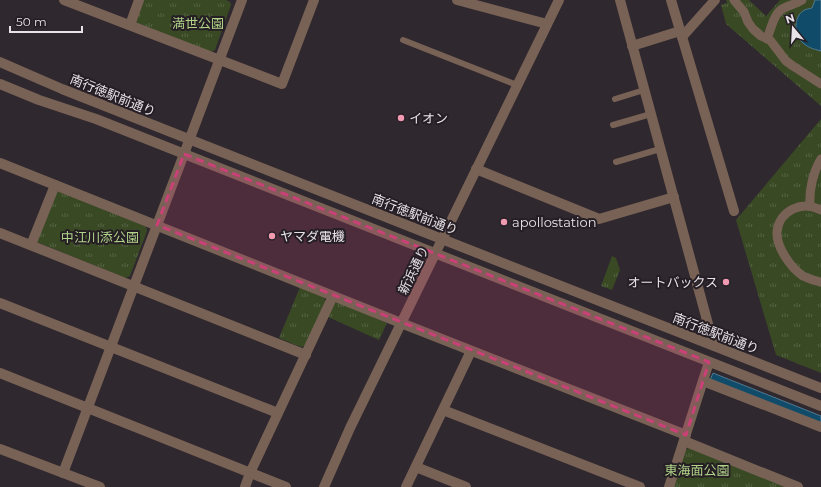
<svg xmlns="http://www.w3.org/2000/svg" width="821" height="487" font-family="Montserrat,'Noto Sans JP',sans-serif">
  <defs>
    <pattern id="grass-tufts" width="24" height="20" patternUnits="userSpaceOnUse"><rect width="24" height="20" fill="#384924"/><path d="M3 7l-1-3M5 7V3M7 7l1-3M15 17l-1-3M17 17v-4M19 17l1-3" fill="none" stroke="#556344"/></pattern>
  </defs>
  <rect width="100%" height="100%" fill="#2f282e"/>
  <g fill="url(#grass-tufts)">
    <polygon points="142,0 226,0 230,2 231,5 215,50 210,52 136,24 134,20"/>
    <polygon points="726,0 749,0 766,16 780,0 821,0 821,106 726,24 721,5 727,3"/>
    <polygon points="821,119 821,373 776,355 736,220"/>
    <polygon points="59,191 146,226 147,231 130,276 125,278 37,242 54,192"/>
    <polygon points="612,256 616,258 620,270 612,290 601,286"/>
    <polygon points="300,287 324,297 326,302 305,346 301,347 279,338"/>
    <polygon points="339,302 387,323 379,340 328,317 334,303"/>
    <polygon points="689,448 787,487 673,487 685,450"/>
  </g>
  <g fill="#104c6a" stroke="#517990">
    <path d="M815,0H821V51C813,49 806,47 801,41C794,34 794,17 803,11C805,9 809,9 812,8Z"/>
    <polygon points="713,373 821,416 821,424 710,380"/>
  </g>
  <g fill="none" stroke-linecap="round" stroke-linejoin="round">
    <g stroke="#786155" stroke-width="6">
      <polyline points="403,40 517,85"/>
      <polyline points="615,99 644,90"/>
      <polyline points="613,125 651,114"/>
      <polyline points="616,162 660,149"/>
    </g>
    <g stroke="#786155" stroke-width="9">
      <polyline points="734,0 744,12 748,22 753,29 761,36 770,40 786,61 793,66 821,84"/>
      <path d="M767,39C771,29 774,12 784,8C790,5 796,4 802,0"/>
      <path d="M810,206C809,190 813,172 821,159"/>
      <path d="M821,210C803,200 779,210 777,232C776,247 791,268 803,276C809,279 815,281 821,282"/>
    </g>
    <g stroke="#786155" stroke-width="10">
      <polyline points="64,0 282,84 314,0"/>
      <polyline points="457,0 547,24"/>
      <polyline points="620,0 714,346"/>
      <polyline points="671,0 734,211"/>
      <polyline points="130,25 139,0"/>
      <polyline points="682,37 715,0"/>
      <polyline points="632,46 680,31"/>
      <polyline points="0,163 401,323 686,435"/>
      <polyline points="476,169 599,219 674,197"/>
      <polyline points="0,233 306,355"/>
      <polyline points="31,245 55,185"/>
      <polyline points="0,303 278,413"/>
      <polyline points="703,381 821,427"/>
      <polyline points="443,410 640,487"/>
      <polyline points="684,441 798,487"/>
      <polyline points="0,449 100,487"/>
      <polyline points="416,467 466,487"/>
      <polyline points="63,473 184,154"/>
      <polyline points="245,487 250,473 333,296"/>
      <polyline points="406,487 471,351"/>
      <polyline points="669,487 709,362"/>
    </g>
    <g stroke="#786155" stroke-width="10">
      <polyline points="0,62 62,89 429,234 821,388"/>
      <polyline points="0,84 39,100 96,119 821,406"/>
      <polyline points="184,154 242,0"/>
      <polyline points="0,373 286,487"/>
      <polyline points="324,487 350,428 559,0"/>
    </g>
  </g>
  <path fill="#ca4177" fill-opacity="0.2" stroke="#ca4177" stroke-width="3" stroke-dasharray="8 5" stroke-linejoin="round" d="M184,154L709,362L686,435L157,225Z"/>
  <g fill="#f19ab1" stroke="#251e25" stroke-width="1.5">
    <circle cx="401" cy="118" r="4"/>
    <circle cx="504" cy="222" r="4"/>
    <circle cx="272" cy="236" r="4"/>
    <circle cx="726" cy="282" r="4"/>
  </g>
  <g text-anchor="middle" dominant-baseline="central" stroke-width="4" stroke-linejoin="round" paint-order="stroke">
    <g font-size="13" fill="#b0d388" stroke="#251e25">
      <text x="198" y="23">満世公園</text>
      <text x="100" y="237">中江川添公園</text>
      <text x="697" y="470">東海面公園</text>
    </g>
    <g font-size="13" fill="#e8e3e8" stroke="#251e25">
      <text transform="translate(113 95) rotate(22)">南行徳駅前通り</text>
      <text transform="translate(415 214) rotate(21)">南行徳駅前通り</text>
      <text transform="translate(413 270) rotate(-64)">新浜通り</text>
      <text transform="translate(716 333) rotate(21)">南行徳駅前通り</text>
    </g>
    <g font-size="13" fill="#e8e3e8" stroke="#251e25" text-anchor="start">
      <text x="409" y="118">イオン</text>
      <text x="512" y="222">apollostation</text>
      <text x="280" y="236">ヤマダ電機</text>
      <text x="718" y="282" text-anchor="end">オートバックス</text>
    </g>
  </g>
  <g transform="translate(793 28) rotate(342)" stroke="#251e25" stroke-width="3" paint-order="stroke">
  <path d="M0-3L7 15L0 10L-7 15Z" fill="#e8e3e8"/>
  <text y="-6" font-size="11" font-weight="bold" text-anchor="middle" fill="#e8e3e8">N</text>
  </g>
  <path d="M10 26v6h72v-6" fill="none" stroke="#e8e3e8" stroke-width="2"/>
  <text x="16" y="26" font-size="12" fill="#e8e3e8" stroke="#251e25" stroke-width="3" paint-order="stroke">50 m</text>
</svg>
